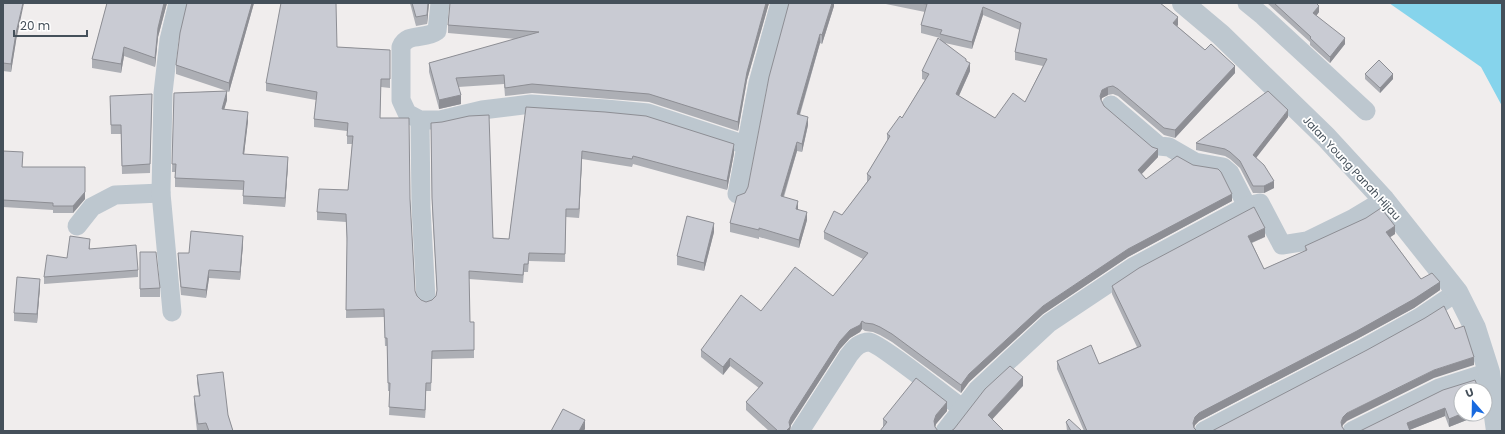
<svg xmlns="http://www.w3.org/2000/svg" width="1505" height="434" font-family="Poppins,sans-serif">
  <rect width="100%" height="100%" fill="#f0eded"/>
  <polygon fill="#86d4ec" points="1389,3 1502,3 1502,106 1481,67"/>
  <g fill="none" stroke-linecap="round" stroke-linejoin="round">
    <g stroke="#bdc7cf" stroke-width="19">
      <path d="M440,3L437,31C425,40 407,32 401,47V100L407,113L420,120H440L482,110L531,104L606,109L648,113L746,145"/>
      <polyline points="1247,3 1263,16 1366,111"/>
      <polyline points="1111,105 1159,146 1169,147 1195,162 1223,167 1230,173 1247,206"/>
      <polyline points="420,120 421,207 426,299"/>
      <polyline points="737,194 758,83 780,3"/>
      <polyline points="77,226 92,207 115,195 161,193"/>
      <polyline points="172,312 161,193 163,93 169,40 178,3"/>
      <path d="M800,431L849,355C854,349 859,342 869,342C879,343 948,398 962,408"/>
      <polyline points="945,431 977,390 1049,323 1133,267 1247,206 1260,203 1282,245 1307,241 1354,218 1384,200"/>
      <polyline points="1204,431 1362,349 1420,317 1457,292"/>
      <polyline points="1352,431 1439,388 1489,372"/>
    </g>
    <polyline stroke="#bdc7cf" stroke-width="22" points="1183,3 1221,35 1326,137 1384,200 1457,292 1475,328 1489,372 1497,431"/>
  </g>
  <g fill="#adafb5" fill-rule="evenodd">
    <polygon points="3,3 16,41 11,72 3,71"/>
    <polygon points="107,3 167,3 158,37 155,67 124,56 121,73 92,68 92,59"/>
    <polygon points="254,3 229,92 227,91 227,100 224,109 248,121 244,154 288,165 285,207 243,204 243,190 175,187 175,172 172,172 174,93 227,91 176,74 176,65"/>
    <polygon points="410,3 429,3 427,24 416,26"/>
    <polygon points="450,3 769,3 747,80 738,131 649,102 532,93 505,96 504,84 458,87 461,104 439,109 429,72 429,63 515,39 448,33 448,25"/>
    <polygon points="834,3 834,6 822,44 820,43 800,115 808,125 802,152 797,151 784,197 798,209 807,220 799,248 759,237 759,239 730,232 730,223 748,187"/>
    <path d="M881,3H1160L1178,25L1177,26L1205,50L1235,73L1175,138L1164,135L1118,96L1113,94L1108,95L1102,98L1101,101L1104,106L1158,157L1141,174L1146,179L1232,201L1128,257L1043,314L969,382L961,393L892,342L880,335L873,332L865,331L862,329L860,332L850,338L840,349L791,425L790,431H769L746,410V402L759,388L730,366L723,375L701,357V350L761,311L833,296L863,259L824,239V232L842,215L867,182V174L887,141V134L902,118L925,80L922,79V71L940,39V38L921,33V25L925,12ZM983,15L1020,30L1015,52V60L1043,66L1025,102L995,118L959,96L970,71L966,61L945,43L972,49Z"/>
    <polygon points="1267,3 1316,3 1319,12 1316,16 1345,44 1330,63 1310,45 1310,42"/>
    <polygon points="337,47 390,50 390,88 381,87 380,118 410,199 415,291 417,296 421,300 426,302 432,300 436,296 437,292 432,207 431,123 493,238 509,239 526,107 734,153 727,190 633,164 632,167 582,159 579,218 566,217 565,262 529,261 528,272 524,272 523,283 469,279 470,322 474,322 474,358 432,359 431,391 426,391 425,418 389,415 390,391 388,391 387,346 385,346 384,317 346,318 347,244 346,222 317,220 317,212 348,190 352,144 347,144 347,131 314,127 314,119 316,100 266,91 266,83"/>
    <polygon points="1365,74 1393,79 1380,93 1365,79"/>
    <polygon points="152,94 150,173 122,174 121,134 111,134 110,104"/>
    <polygon points="1288,117 1256,157 1274,188 1264,193 1253,193 1240,168 1230,159 1225,156 1196,150 1196,143"/>
    <polygon points="3,151 23,159 22,167 85,167 85,199 73,213 53,213 53,210 3,207"/>
    <polygon points="714,232 704,271 677,265 677,256"/>
    <polygon points="1395,234 1390,237 1421,279 1440,290 1414,308 1357,339 1199,421 1195,425 1194,427 1197,431 1084,431 1057,369 1057,361 1099,364 1137,347 1112,294 1112,286 1265,237 1252,243 1264,269 1305,251 1305,246"/>
    <polygon points="243,244 240,280 209,278 206,298 181,295 178,260 178,253 189,253"/>
    <polygon points="90,246 90,249 138,270 138,277 44,284 44,277 67,258"/>
    <polygon points="140,252 160,288 160,297 140,297"/>
    <polygon points="40,287 37,323 14,321 14,313"/>
    <polygon points="197,375 228,415 233,431 197,431 194,404 194,396 199,396 197,383"/>
    <polygon points="1443,390 1461,414 1482,414 1449,427 1445,416 1409,430 1360,431"/>
    <polygon points="947,411 936,424 935,427 883,427 883,419"/>
    <polygon points="1066,422 1082,431 1067,431"/>
  </g>
  <g fill="#8d8e94">
    <polygon points="23,3 24,3 16,41 11,72 11,64 16,33"/>
    <polygon points="164,3 167,3 158,37 155,67 155,58 158,28"/>
    <polygon points="252,3 254,3 229,92 229,83"/>
    <polygon points="428,3 429,3 427,24 427,15"/>
    <polygon points="766,3 769,3 747,80 738,131 738,122 747,72"/>
    <polygon points="832,3 834,3 834,6 822,44 822,35"/>
    <polygon points="1319,6 1319,12 1313,20 1313,13"/>
    <polygon points="983,7 983,15 972,49 972,42"/>
    <polygon points="1178,17 1178,25 1173,31 1173,23"/>
    <polygon points="820,34 820,43 797,123 797,114"/>
    <polygon points="1345,38 1345,44 1330,63 1330,57"/>
    <polygon points="124,47 124,56 121,73 121,64"/>
    <polygon points="970,63 970,71 956,102 956,94"/>
    <polygon points="1235,66 1235,73 1175,138 1175,130"/>
    <polygon points="1393,74 1393,79 1380,93 1380,88"/>
    <polygon points="1108,87 1108,95 1102,98 1100,103 1100,96 1102,90"/>
    <polygon points="227,91 227,100 222,117 222,109"/>
    <polygon points="461,95 461,104 439,109 439,100"/>
    <polygon points="1288,110 1288,117 1253,162 1253,155"/>
    <polygon points="248,112 248,121 243,163 243,154"/>
    <polygon points="808,117 808,125 802,152 802,144"/>
    <polygon points="797,142 797,151 781,204 781,196"/>
    <polygon points="734,144 734,153 727,190 727,181"/>
    <polygon points="1158,149 1158,157 1138,178 1138,170"/>
    <polygon points="582,151 582,159 579,218 579,209"/>
    <polygon points="288,157 288,165 285,207 285,198"/>
    <polygon points="1274,181 1274,188 1264,193 1264,186"/>
    <polygon points="85,192 85,199 73,213 73,206"/>
    <polygon points="1232,194 1232,201 1128,257 1043,314 969,382 961,393 961,385 969,374 1043,306 1128,249"/>
    <polygon points="798,201 798,209 796,209"/>
    <polygon points="807,212 807,220 799,248 799,240"/>
    <polygon points="714,223 714,232 704,271 704,263"/>
    <polygon points="1395,226 1395,234 1386,240 1386,232"/>
    <polygon points="1265,228 1265,237 1248,244 1248,236"/>
    <polygon points="243,236 243,244 240,280 240,272"/>
    <polygon points="209,270 209,278 206,298 206,290"/>
    <polygon points="40,279 40,287 37,323 37,314"/>
    <polygon points="1440,282 1440,290 1414,308 1357,339 1199,421 1195,425 1193,431 1193,423 1195,417 1199,413"/>
    <polygon points="862,321 862,329 860,332 850,338 840,349 791,425 790,431 786,431 791,417 840,341 850,330"/>
    <polygon points="1474,357 1474,365 1434,378 1347,421 1343,425 1341,430 1341,422 1343,417 1347,413 1434,370"/>
    <polygon points="730,358 730,366 723,375 723,367"/>
    <polygon points="1023,377 1023,386 988,424 988,415"/>
    <polygon points="426,383 426,391 425,418 425,410"/>
    <polygon points="947,402 947,411 936,424 934,430 934,421 936,415"/>
    <polygon points="1445,408 1445,416 1407,431 1407,423"/>
    <polygon points="1461,414 1482,414 1449,427 1449,419"/>
    <polygon points="585,420 585,429 584,431 579,431"/>
  </g>
  <g fill="#c9cbd3" stroke="#8d8e94">
    <polygon points="3,3 23,3 16,33 11,64 3,63"/>
    <polygon points="107,3 164,3 158,28 155,58 124,47 121,64 92,59"/>
    <polygon points="187,3 252,3 229,83 176,65 180,33"/>
    <polygon points="281,3 336,3 337,47 390,50 390,79 381,79 380,118 409,118 410,199 415,291 417,296 421,300 426,302 432,300 436,296 437,290 432,198 431,123 442,122 469,116 489,115 493,238 509,239 526,107 605,112 646,116 734,144 727,181 633,156 632,159 582,151 579,209 566,209 565,254 529,253 528,264 524,264 523,275 469,271 470,322 474,322 474,350 432,351 431,383 426,383 425,410 389,407 390,383 388,383 387,338 385,338 384,309 346,310 347,238 346,214 317,212 319,189 348,190 353,136 347,136 348,123 314,119 317,92 266,83"/>
    <polygon points="412,3 428,3 427,15 416,17"/>
    <polygon points="450,3 766,3 747,72 738,122 649,94 532,84 505,88 504,75 456,78 461,95 439,100 429,63 539,32 448,25"/>
    <polygon points="789,3 832,3 822,35 820,34 797,114 808,117 802,144 797,142 781,196 798,201 796,209 807,212 799,240 759,228 759,230 730,223 737,196 745,193 748,187 769,77"/>
    <polygon points="919,3 1160,3 1178,17 1173,23 1205,50 1211,44 1235,66 1175,130 1164,128 1118,89 1113,86 1108,87 1102,90 1100,96 1101,100 1104,106 1152,147 1158,149 1138,170 1146,179 1177,156 1193,165 1218,169 1221,172 1232,194 1128,249 1043,306 969,374 961,385 892,334 880,327 873,324 865,323 862,321 860,325 850,330 840,341 791,417 789,422 790,427 786,431 778,431 746,402 763,383 730,358 723,367 701,350 741,295 761,311 795,267 833,296 868,253 824,232 834,211 842,215 871,177 867,174 890,136 887,134 900,116 902,118 929,74 922,71 938,38 966,59 966,61 970,63 956,94 995,118 1013,93 1025,102 1047,59 1015,52 1021,23 983,7 972,42 940,34 942,30 921,25 927,4"/>
    <polygon points="1274,3 1316,3 1319,6 1313,13 1345,38 1330,57 1310,38 1311,37"/>
    <polygon points="1379,60 1393,74 1380,88 1365,74"/>
    <polygon points="227,91 222,109 248,112 243,154 288,157 285,198 243,196 244,181 175,178 176,164 172,164 174,93"/>
    <polygon points="1268,91 1288,110 1253,155 1264,165 1274,181 1264,186 1253,186 1240,161 1230,152 1225,149 1196,143"/>
    <polygon points="152,94 150,164 122,166 121,125 111,125 110,96"/>
    <polygon points="3,151 23,152 22,167 85,167 85,192 73,206 53,206 53,203 3,200"/>
    <polygon points="1254,207 1265,228 1248,236 1264,269 1307,250 1305,246 1366,218 1381,208 1395,226 1386,232 1421,279 1432,273 1440,282 1414,299 1357,331 1199,413 1195,417 1193,423 1194,428 1197,431 1087,431 1057,361 1091,345 1099,364 1141,346 1112,286 1139,268"/>
    <polygon points="687,216 714,223 704,263 677,256"/>
    <polygon points="191,231 243,236 240,272 209,270 206,290 181,287 178,253 189,253"/>
    <polygon points="70,236 90,239 89,249 136,245 138,270 44,277 47,255 67,258"/>
    <polygon points="140,252 156,252 160,288 140,289"/>
    <polygon points="17,277 40,279 37,314 14,313"/>
    <polygon points="1444,306 1455,329 1464,326 1474,357 1434,370 1347,413 1343,417 1341,422 1342,427 1345,431 1212,431 1367,350 1425,318"/>
    <polygon points="1010,366 1023,377 988,415 1004,431 951,431 954,429 985,389"/>
    <polygon points="223,372 228,415 233,431 209,431 206,423 198,424 194,396 200,396 197,375"/>
    <polygon points="916,378 947,402 936,415 934,421 935,427 938,431 880,431 887,422 883,419"/>
    <polygon points="1475,380 1479,390 1461,390 1461,414 1449,419 1445,408 1407,423 1410,431 1360,431 1443,390"/>
    <polygon points="563,409 585,420 579,431 551,431"/>
    <polygon points="1069,419 1082,431 1071,431 1066,422"/>
  </g>
  <g text-anchor="middle" dominant-baseline="central" stroke-width="3.5" stroke-linejoin="round" paint-order="stroke">
    <g font-size="11" fill="#45505a" stroke="#fff">
      <text transform="translate(1352 168) rotate(47)">Jalan Young Panah Hijau</text>
    </g>
  </g>
  <rect width="1505" height="434" fill="none" stroke="#45505a" stroke-width="8"/>
  <g transform="translate(1473 402) rotate(340)"><circle r="19" fill="#ffffff" stroke="#b5b9bd"/>
  <path d="M0-3L7 15L0 10L-7 15Z" fill="#186adf"/>
  <text y="-6" font-size="11" font-weight="bold" text-anchor="middle" fill="#45505a">U</text>
  </g>
  <path d="M14 30v6h73v-6" fill="none" stroke="#45505a" stroke-width="2"/>
  <text x="20" y="30" font-size="12" fill="#45505a" stroke="#ffffff" stroke-width="3" paint-order="stroke">20 m</text>
</svg>
